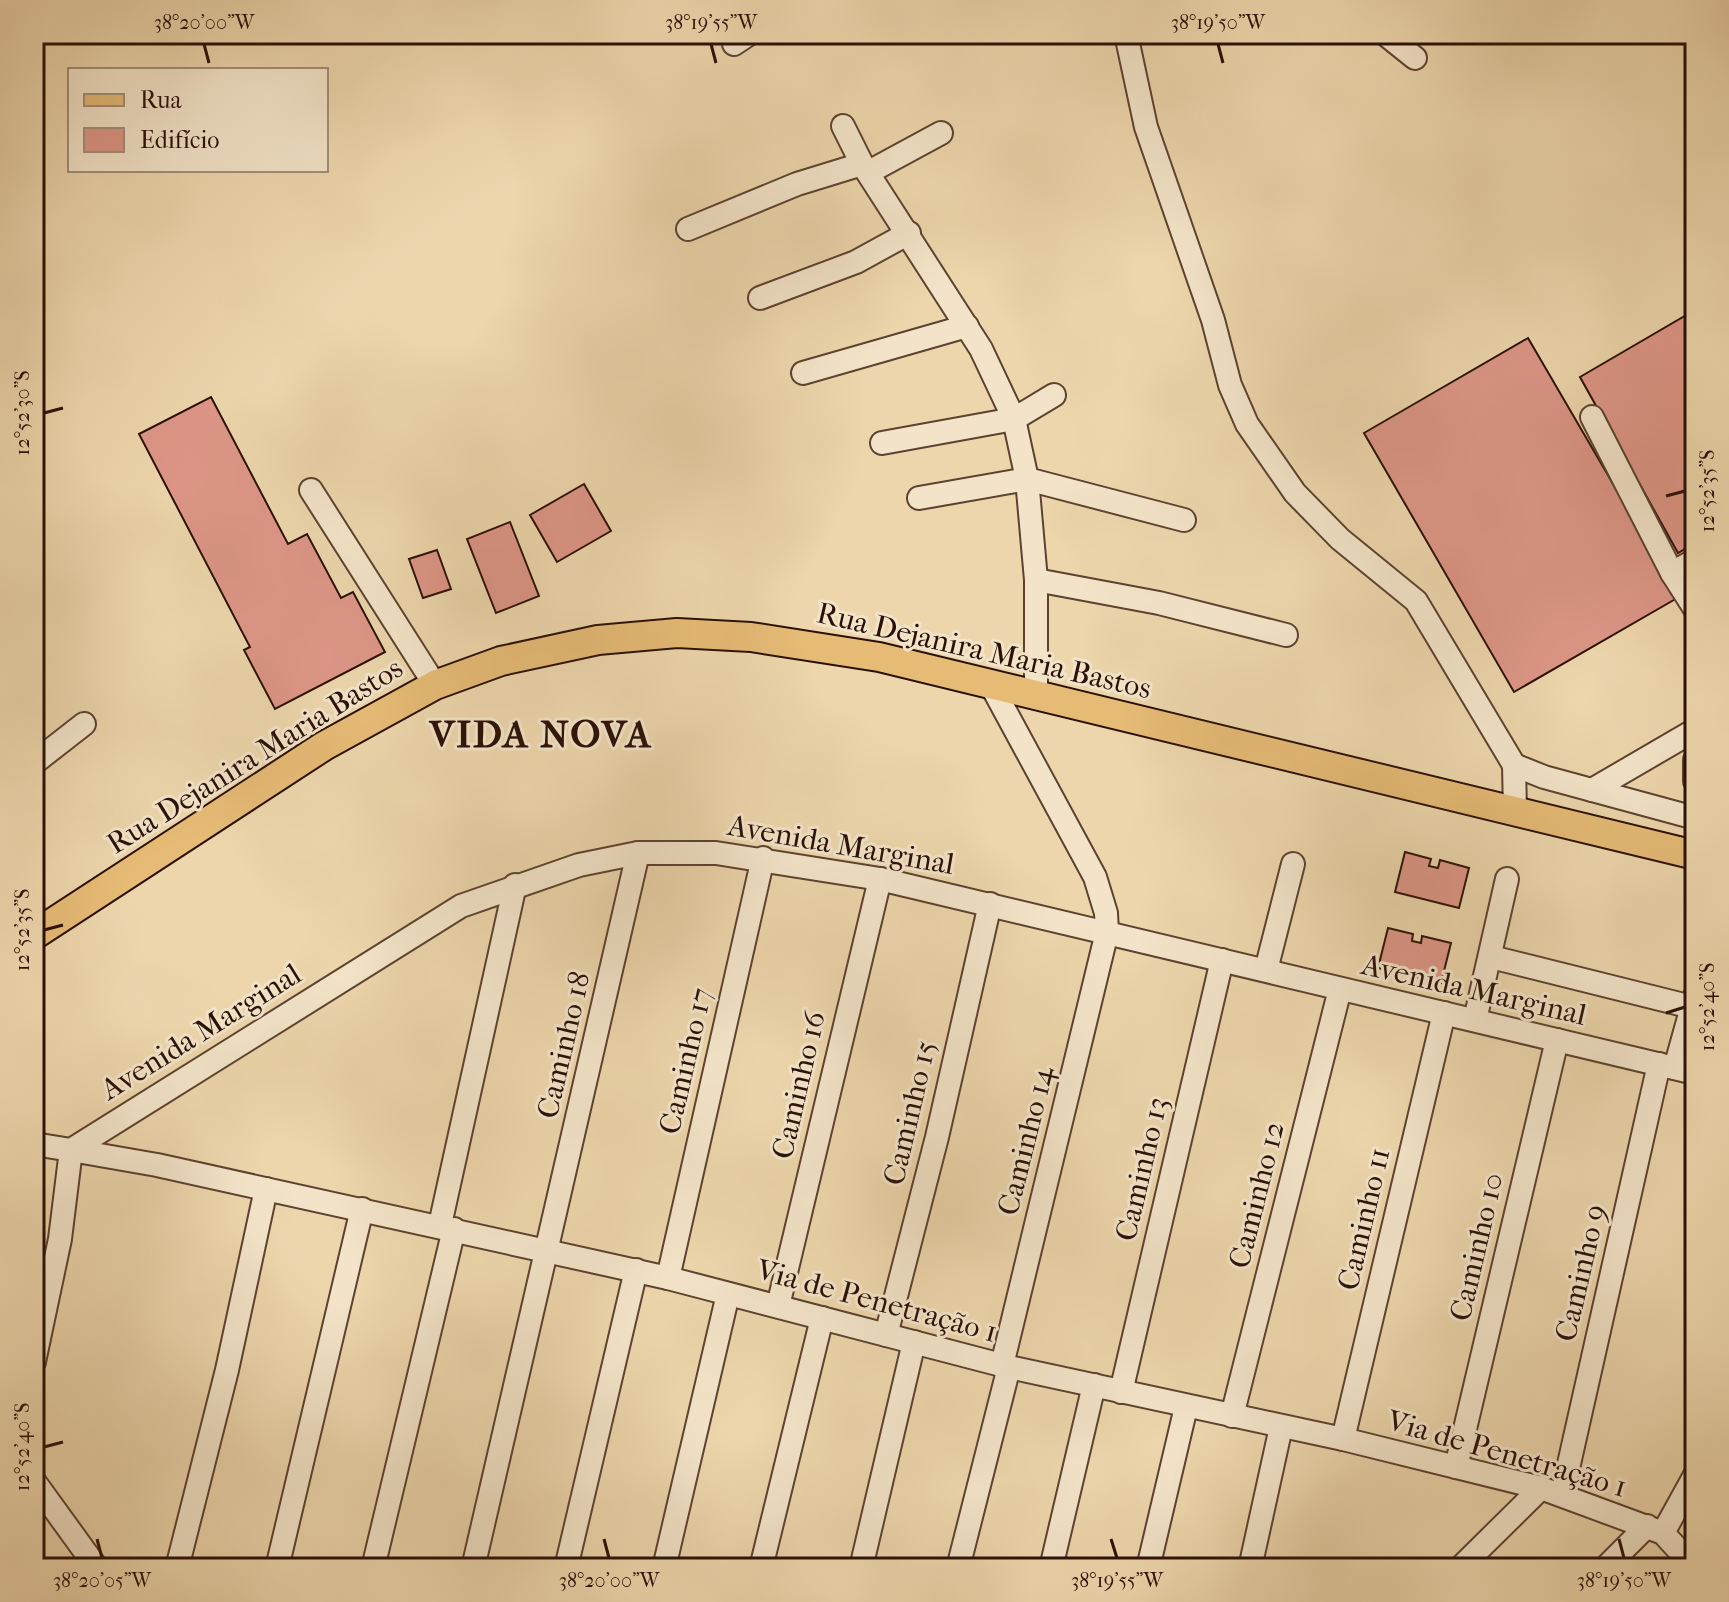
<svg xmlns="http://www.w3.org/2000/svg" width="1729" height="1602" font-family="'IM FELL French Canon',serif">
  <rect width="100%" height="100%" fill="#edd6ac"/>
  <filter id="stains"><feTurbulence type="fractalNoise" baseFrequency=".0025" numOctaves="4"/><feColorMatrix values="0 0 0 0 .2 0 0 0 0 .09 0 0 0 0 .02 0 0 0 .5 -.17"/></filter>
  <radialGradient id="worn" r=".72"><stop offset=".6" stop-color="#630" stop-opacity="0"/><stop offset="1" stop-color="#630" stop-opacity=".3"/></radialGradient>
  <g fill="#dd9687" stroke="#2b1006" stroke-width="2">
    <polygon points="1695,310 1695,543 1678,553 1580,377"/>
    <polygon points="1528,338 1679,597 1514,692 1364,433"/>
    <polygon points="211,397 288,544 307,534 341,598 353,592 385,652 275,709 244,650 250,647 139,434"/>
    <polygon points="584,484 611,531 557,562 530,515"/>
    <polygon points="510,522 539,596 496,613 467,539"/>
    <polygon points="437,550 451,589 423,598 409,559"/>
    <polygon points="1405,852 1431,859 1429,866 1438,868 1440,860 1469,868 1459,908 1395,892"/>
    <polygon points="1388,928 1413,934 1412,941 1421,943 1422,936 1451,943 1441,983 1378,968"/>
  </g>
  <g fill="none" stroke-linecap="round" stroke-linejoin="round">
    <g stroke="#5c4230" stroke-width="26">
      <g id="minor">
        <polyline points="1126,34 1146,127 1213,320 1230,385 1247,424 1295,493 1340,539 1416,601 1514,765 1544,777 1695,818"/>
        <polyline points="1385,34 1415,58"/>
        <polyline points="734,44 749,34"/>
        <polyline points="843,126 862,164 981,349 1014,419 1027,479 1036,580 1036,697"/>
        <polyline points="869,172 941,133"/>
        <polyline points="688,229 797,184 862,164"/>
        <polyline points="760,298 856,262 909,233"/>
        <polyline points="803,373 967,326"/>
        <polyline points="1592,417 1672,573 1695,609"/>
        <polyline points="882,443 1014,419 1054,395"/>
        <polyline points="311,490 435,685"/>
        <polyline points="919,498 1027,479 1184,520"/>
        <polyline points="1672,573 1695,560"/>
        <polyline points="1036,580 1159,603 1286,635"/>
        <polyline points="991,685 1095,877 1106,913 1107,932 1002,1365"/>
        <polyline points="1695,760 1695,781"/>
        <polyline points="34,763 84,724"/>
        <polyline points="1514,765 1515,812"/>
        <polyline points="1592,790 1695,730"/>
        <polyline points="1491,957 1692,1007"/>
        <polyline points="1266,970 1293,864"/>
        <polyline points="1475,1020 1507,879"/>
        <polyline points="1675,1068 1695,996"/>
        <polyline points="34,1144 71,1150 461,906 579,865 638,853 716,853 880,879 1695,1073"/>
        <polyline points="440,1225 515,885"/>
        <polyline points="668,1278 763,858"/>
        <polyline points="778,1306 880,879"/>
        <polyline points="886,1335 937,1137 990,904"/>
        <polyline points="34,1362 60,1239 71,1150 157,1165 668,1278 1009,1367 1343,1439 1541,1488 1663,1533 1695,1568"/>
        <polyline points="1121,1392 1222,960"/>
        <polyline points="1232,1416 1340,989"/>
        <polyline points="1343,1439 1444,1013"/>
        <polyline points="1456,1467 1557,1040"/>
        <polyline points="34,1481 97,1568"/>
        <polyline points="1562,1495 1659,1064"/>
        <polyline points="1663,1533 1695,1475"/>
        <polyline points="177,1568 227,1370 266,1189"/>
        <polyline points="277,1568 362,1209"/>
        <polyline points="373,1568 454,1229"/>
        <polyline points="473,1568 638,853"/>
        <polyline points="566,1568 636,1270"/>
        <polyline points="664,1568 728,1294"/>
        <polyline points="761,1568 822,1318"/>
        <polyline points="861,1568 914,1342"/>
        <polyline points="958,1568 1009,1367"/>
        <polyline points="1051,1568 1094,1385"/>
        <polyline points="1148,1568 1186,1407"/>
        <polyline points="1250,1568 1281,1427"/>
        <polyline points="1460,1568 1541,1488"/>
        <polyline points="1605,1568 1647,1526"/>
      </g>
    </g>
    <g stroke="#2b1006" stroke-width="32">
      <polyline id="major" points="34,935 324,746 435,685 501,661 598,640 677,633 751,637 879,657 1695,855"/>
    </g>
    <use href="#minor" stroke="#f3e4c9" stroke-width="22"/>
    <use href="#major" stroke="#e6bb76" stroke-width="28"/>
  </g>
  <path fill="none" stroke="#2b1006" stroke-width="3" d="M204,44L209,63M711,44L716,63M1218,44L1223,63M44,413L63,408M1666,496L1685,491M44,930L63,925M1666,1013L1685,1007M44,1447L63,1442M97,1539L102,1558M604,1539L609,1558M1111,1539L1117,1558M1619,1539L1624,1558"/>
  <g text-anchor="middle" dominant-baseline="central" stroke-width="6" stroke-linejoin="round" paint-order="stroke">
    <g font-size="30" fill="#2b1006" stroke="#f3e4c9">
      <text transform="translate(984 651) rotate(13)">Rua Dejanira Maria Bastos</text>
      <text transform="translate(255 756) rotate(-32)">Rua Dejanira Maria Bastos</text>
      <text transform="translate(841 845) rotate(10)">Avenida Marginal</text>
      <text transform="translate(1474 990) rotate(13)">Avenida Marginal</text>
      <text transform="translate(201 1032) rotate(-32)">Avenida Marginal</text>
      <text transform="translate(564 1045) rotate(-77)">Caminho 18</text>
      <text transform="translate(686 1061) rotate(-77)">Caminho 17</text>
      <text transform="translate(799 1085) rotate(-77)">Caminho 16</text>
      <text transform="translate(910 1113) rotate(-77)">Caminho 15</text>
      <text transform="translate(1026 1141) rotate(-76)">Caminho 14</text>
      <text transform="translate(1142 1169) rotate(-77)">Caminho 13</text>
      <text transform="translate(1257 1195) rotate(-76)">Caminho 12</text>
      <text transform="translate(1364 1219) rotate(-77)">Caminho 11</text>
      <text transform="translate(1477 1247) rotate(-77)">Caminho 10</text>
      <text transform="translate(1581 1273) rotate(-77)">Caminho 9</text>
      <text transform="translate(877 1301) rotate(15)">Via de Penetração 1</text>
      <text transform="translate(1507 1454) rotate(16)">Via de Penetração 1</text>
    </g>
    <g font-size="38" font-weight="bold" letter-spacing="2" fill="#2b1006" stroke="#f3e4c9">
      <text x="541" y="734">VIDA NOVA</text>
    </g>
  </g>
  <rect width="1729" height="1602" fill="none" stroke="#edd6ac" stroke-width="88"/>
  <rect x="68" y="68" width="260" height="104" fill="#f3e4c9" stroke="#a38f7b" stroke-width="2"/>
  <rect x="84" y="94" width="40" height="12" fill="#e6bb76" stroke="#a38f7b" stroke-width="2"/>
  <text x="140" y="108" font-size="24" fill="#2b1006">Rua</text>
  <rect x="84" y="128" width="40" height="24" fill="#dd9687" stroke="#a38f7b" stroke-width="2"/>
  <text x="140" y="148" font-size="24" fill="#2b1006">Edifício</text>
  <rect x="44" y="44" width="1641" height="1514" fill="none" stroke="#2b1006" stroke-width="3"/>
  <g font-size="20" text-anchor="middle" fill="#2b1006">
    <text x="204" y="29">38°20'00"W</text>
    <text x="711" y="29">38°19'55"W</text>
    <text x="1218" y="29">38°19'50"W</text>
    <text transform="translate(22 413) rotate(-90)" y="7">12°52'30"S</text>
    <text transform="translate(1707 491) rotate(-90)" y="7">12°52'35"S</text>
    <text transform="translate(22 930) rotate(-90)" y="7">12°52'35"S</text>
    <text transform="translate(1707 1007) rotate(-90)" y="7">12°52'40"S</text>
    <text transform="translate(22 1447) rotate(-90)" y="7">12°52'40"S</text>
    <text x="102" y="1587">38°20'05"W</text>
    <text x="609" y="1587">38°20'00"W</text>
    <text x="1117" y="1587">38°19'55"W</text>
    <text x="1624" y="1587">38°19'50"W</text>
  </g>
  <rect width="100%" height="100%" filter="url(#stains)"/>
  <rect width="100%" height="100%" fill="url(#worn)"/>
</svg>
